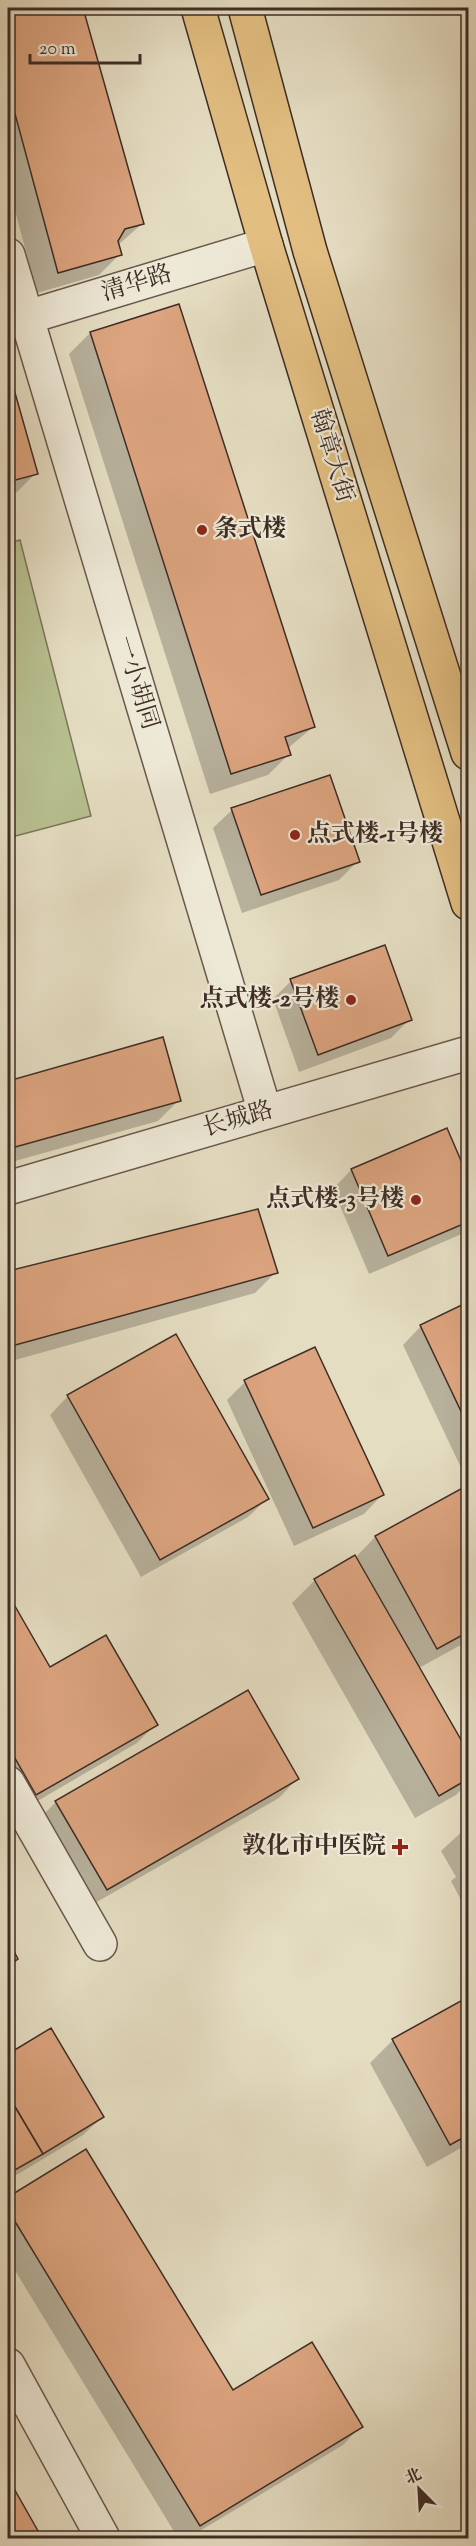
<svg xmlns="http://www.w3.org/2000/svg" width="476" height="2546" font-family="'Sorts Mill Goudy','Noto Serif SC',serif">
  <rect width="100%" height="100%" fill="#e5ddc2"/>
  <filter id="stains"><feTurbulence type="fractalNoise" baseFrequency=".00333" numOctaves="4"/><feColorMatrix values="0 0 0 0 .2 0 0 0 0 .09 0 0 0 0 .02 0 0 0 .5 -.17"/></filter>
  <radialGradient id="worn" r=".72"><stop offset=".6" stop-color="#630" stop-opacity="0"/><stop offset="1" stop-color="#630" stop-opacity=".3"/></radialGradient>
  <polygon fill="#b8c090" stroke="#7b765b" stroke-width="1.5" points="20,540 91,816 8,838 8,543"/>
  <g fill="#0003">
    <polygon points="8,8 82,8 143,223 118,245 120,254 99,275 37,293 8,184"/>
    <polygon points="178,306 313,727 287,749 289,754 268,775 210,794 69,354 90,333"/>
    <polygon points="8,373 36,473 17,492 8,495"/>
    <polygon points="468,527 468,545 464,531"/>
    <polygon points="232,810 358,861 339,880 242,913 213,828"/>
    <polygon points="291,981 410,1019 391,1038 299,1072 273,999"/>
    <polygon points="162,1039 179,1100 158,1121 8,1163 8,1082"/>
    <polygon points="446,1130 468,1181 468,1229 464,1233 369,1274 333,1189 351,1170"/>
    <polygon points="257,1211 276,1272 255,1293 8,1362 8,1272"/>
    <polygon points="468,1304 468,1474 465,1476 403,1345 421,1326"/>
    <polygon points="245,1382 382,1495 364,1514 294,1546 227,1400"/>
    <polygon points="68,1396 267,1499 248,1517 141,1577 50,1415"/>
    <polygon points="468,1486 468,1641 419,1668 468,1755 468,1782 456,1795 415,1818 292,1603 315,1580 355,1558 375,1537"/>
    <polygon points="8,1597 50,1669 156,1724 137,1743 17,1813 8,1796"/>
    <polygon points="297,1779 279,1798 88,1907 38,1820 56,1802"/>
    <polygon points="468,1826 468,1913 451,1881 456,1877 441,1851"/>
    <polygon points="468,1998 468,2144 427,2167 370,2063 393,2040"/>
    <polygon points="50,2030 102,2117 83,2135 8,2180 8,2056"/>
    <polygon points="86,2151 233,2392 361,2426 343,2445 188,2538 178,2538 8,2259 8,2199"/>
    <polygon points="8,2481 40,2538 8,2538"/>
  </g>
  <g fill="#dca47f" stroke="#3e2d26" stroke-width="1.5">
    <polygon points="8,8 83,8 144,224 125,229 118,241 122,255 58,273 8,88"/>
    <polygon points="179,304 315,727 285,737 291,755 231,774 90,332"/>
    <polygon points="8,368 38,474 8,482"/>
    <polygon points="330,775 360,862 261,895 231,808"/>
    <polygon points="385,945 412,1020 318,1055 290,979"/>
    <polygon points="163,1037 181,1101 8,1149 8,1081"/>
    <polygon points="447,1128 468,1177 468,1222 388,1256 351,1169"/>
    <polygon points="258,1209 278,1273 8,1347 8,1271"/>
    <polygon points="468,1302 468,1426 420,1325"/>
    <polygon points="176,1334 269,1499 160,1560 67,1395"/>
    <polygon points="315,1347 384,1495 313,1528 244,1380"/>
    <polygon points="468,1485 468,1632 437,1649 375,1536"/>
    <polygon points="355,1555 468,1752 468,1779 439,1796 314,1579"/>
    <polygon points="8,1594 50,1667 106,1635 158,1725 36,1795 8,1746"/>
    <polygon points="248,1690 299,1779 107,1890 55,1801"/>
    <polygon points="8,1940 18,1959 8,1966"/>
    <polygon points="468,1997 468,2135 450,2145 392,2039"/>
    <polygon points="51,2028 104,2117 43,2154 8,2095 8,2054"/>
    <polygon points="8,2095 43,2154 8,2174"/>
    <polygon points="86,2149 233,2390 312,2342 363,2427 200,2526 8,2210 8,2197"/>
    <polygon points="8,2478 42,2538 8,2538"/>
  </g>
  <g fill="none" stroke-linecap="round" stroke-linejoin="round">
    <g stroke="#68594d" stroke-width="36">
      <g id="minor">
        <polyline points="8,255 265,1112"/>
        <polyline points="8,323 266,245"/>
        <polyline points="8,1188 468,1053"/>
        <polyline points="8,1783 100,1944"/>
        <polyline points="8,2365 103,2538"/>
      </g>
    </g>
    <g stroke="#3e2d26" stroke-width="36">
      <g id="major">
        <polyline points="198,8 266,245 468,903"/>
        <polyline points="245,8 310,251 468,753"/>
      </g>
    </g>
    <use href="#minor" stroke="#eee9d7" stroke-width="33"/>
    <use href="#major" stroke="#e2be81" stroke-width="33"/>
  </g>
  <g fill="#8f2418" stroke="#eee9d7" stroke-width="2">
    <circle cx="202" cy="530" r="6"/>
    <circle cx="295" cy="835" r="6"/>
    <circle cx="351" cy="1000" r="6"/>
    <circle cx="416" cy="1200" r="6"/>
    <path d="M397 1838h6v6h6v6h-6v6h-6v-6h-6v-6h6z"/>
  </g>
  <g text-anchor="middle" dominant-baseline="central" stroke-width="4.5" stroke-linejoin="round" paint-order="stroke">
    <g font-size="24" fill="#3e2d26" stroke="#eee9d7">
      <text transform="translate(137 284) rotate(-17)">清华路</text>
      <text transform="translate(331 456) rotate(73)">翰章大街</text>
      <text transform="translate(136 683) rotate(73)">一小胡同</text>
      <text transform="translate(238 1120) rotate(-16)">长城路</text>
    </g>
    <g font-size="24" font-weight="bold" fill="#3e2d26" stroke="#eee9d7" text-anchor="end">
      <text x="214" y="530" text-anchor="start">条式楼</text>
      <text x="307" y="835" text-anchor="start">点式楼-1号楼</text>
      <text x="339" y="1000">点式楼-2号楼</text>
      <text x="404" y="1200">点式楼-3号楼</text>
      <text x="386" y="1847">敦化市中医院</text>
    </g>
  </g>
  <rect width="476" height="2546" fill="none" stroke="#e5ddc2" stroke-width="30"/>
  <rect x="9" y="9" width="458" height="2528" fill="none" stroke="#3e2d26" stroke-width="3"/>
  <rect x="15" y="15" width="446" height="2516" fill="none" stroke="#3e2d26" stroke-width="1.5"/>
  <g transform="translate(419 2489) rotate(336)" stroke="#eee9d7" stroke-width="4.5" paint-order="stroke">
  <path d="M0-4.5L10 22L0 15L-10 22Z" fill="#3e2d26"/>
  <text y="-9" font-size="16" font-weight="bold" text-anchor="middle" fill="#3e2d26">北</text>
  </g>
  <path d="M30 54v9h110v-9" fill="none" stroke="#3e2d26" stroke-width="3"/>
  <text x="39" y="54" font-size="18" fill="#3e2d26" stroke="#eee9d7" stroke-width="4.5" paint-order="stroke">20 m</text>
  <rect width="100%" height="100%" filter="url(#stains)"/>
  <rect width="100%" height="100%" fill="url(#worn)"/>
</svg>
